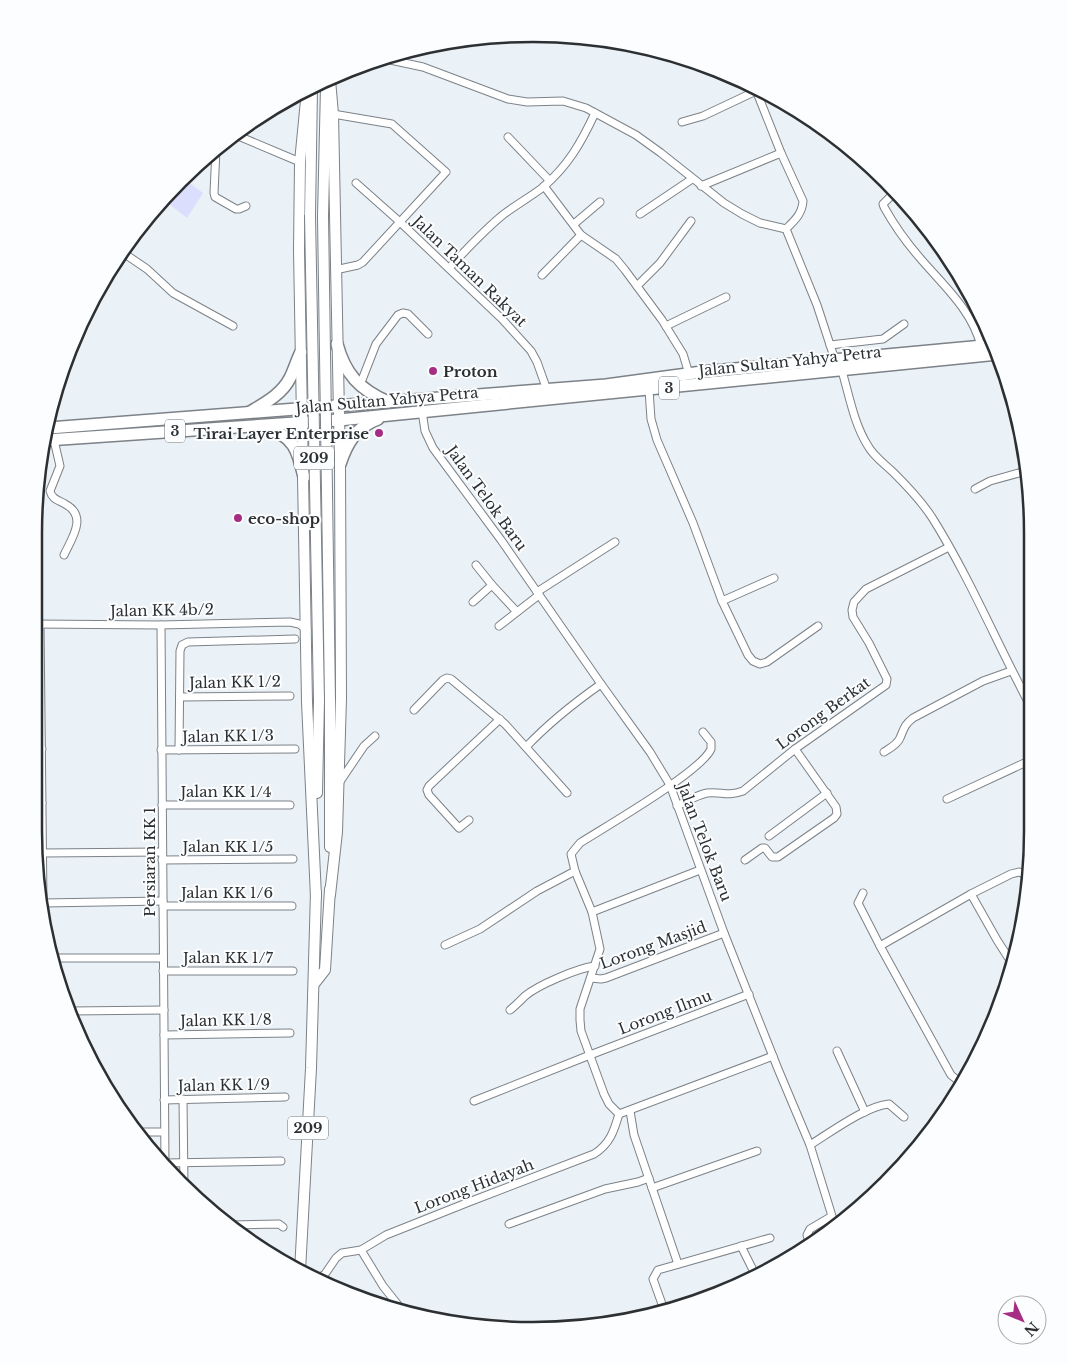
<svg xmlns="http://www.w3.org/2000/svg" width="1067" height="1365" font-family="'Libre Baskerville',serif">
  <rect width="100%" height="100%" fill="#eaf1f7"/>
  <polygon fill="#dbdefc" points="184,179 203,193 187,218 164,200"/>
  <g fill="none" stroke-linecap="round" stroke-linejoin="round">
    <g stroke="#7c8287" stroke-width="9">
      <g id="minor">
        <polyline points="381,58 423,67 508,99 527,102 563,101 586,108 636,135 661,153 724,203 742,214 760,223 786,229 817,305 835,360"/>
        <path d="M754,85L781,153L803,201C802,214 795,220 786,229"/>
        <polyline points="333,114 392,124 446,172 363,262 358,265 335,270"/>
        <polyline points="682,122 703,116 756,91"/>
        <polyline points="236,135 300,162"/>
        <polyline points="508,137 549,180"/>
        <polyline points="216,149 214,193 215,197 236,209 239,209 246,206"/>
        <polyline points="205,157 215,160"/>
        <polyline points="356,183 400,222 502,319 531,351 537,362 547,390"/>
        <polyline points="544,186 581,235 616,259 625,270 662,320 683,354 689,374"/>
        <polyline points="701,186 781,153"/>
        <path d="M896,191L883,204L884,207C894,225 906,242 920,258C943,285 972,310 981,346"/>
        <polyline points="640,214 692,179"/>
        <polyline points="574,224 600,202"/>
        <polyline points="122,252 147,269 173,293 233,326"/>
        <path d="M449,268C466,250 484,230 504,214C516,205 530,197 542,188C568,166 581,143 595,113"/>
        <polyline points="542,275 581,235"/>
        <polyline points="637,286 660,263 691,221"/>
        <polyline points="666,326 726,297"/>
        <polyline points="830,345 883,339 904,324"/>
        <path d="M842,371C849,395 854,424 868,446C874,457 885,464 894,473C908,487 923,503 933,519C971,580 999,648 1033,711"/>
        <polyline points="360,385 376,344 398,315 403,313 408,314 428,334"/>
        <polyline points="649,390 651,419 657,440 693,523 722,601 748,655 753,661 760,664 767,662 818,626"/>
        <polyline points="422,411 425,431 433,448 501,540 601,684 650,752 670,785 724,933 778,1069 810,1145 832,1216 810,1229 807,1235 810,1245"/>
        <path d="M54,440L60,466L50,491C52,499 58,500 65,504C88,516 72,538 64,555"/>
        <polyline points="975,489 990,481 1026,471"/>
        <polyline points="476,565 492,585"/>
        <polyline points="537,592 615,542"/>
        <polyline points="722,601 774,578"/>
        <polyline points="473,602 492,585 517,612 539,595"/>
        <polyline points="34,624 161,625 290,622 299,624 307,630"/>
        <polyline points="40,624 43,903"/>
        <polyline points="161,625 165,1165"/>
        <polyline points="499,626 517,612"/>
        <polyline points="180,697 290,696"/>
        <polyline points="414,710 443,680 447,678 451,679 505,724 567,793"/>
        <path d="M527,746C549,723 574,703 601,684"/>
        <polyline points="34,749 42,749"/>
        <polyline points="161,750 295,749"/>
        <polyline points="179,750 180,651 182,645 188,642 295,639"/>
        <path d="M884,752C890,748 897,745 900,738C904,729 904,725 913,718L983,681L1011,671"/>
        <polyline points="339,783 364,746 375,736"/>
        <polyline points="947,799 1033,759"/>
        <polyline points="34,803 42,803"/>
        <polyline points="162,805 290,805"/>
        <path d="M677,806C687,801 697,795 707,793C721,791 727,797 743,791L795,749L886,685L887,679L869,643L853,617L852,610L854,602L866,589L949,547"/>
        <polyline points="469,820 459,828 429,795 427,790 429,786 500,719"/>
        <polyline points="769,836 827,793"/>
        <polyline points="43,853 162,852"/>
        <polyline points="162,860 293,859"/>
        <polyline points="745,860 762,848 765,848 772,857 778,857 834,818 837,814 836,807 795,749"/>
        <polyline points="863,893 858,903 880,946 971,894 1011,874 1019,872 1029,876"/>
        <polyline points="971,894 997,940 1013,965"/>
        <polyline points="43,903 163,901"/>
        <polyline points="163,906 292,906"/>
        <polyline points="592,912 700,870"/>
        <polyline points="445,945 480,929 537,891 575,871"/>
        <polyline points="880,946 951,1075 960,1082 963,1082"/>
        <polyline points="50,958 163,958"/>
        <polyline points="163,971 293,971"/>
        <polyline points="591,978 601,979 606,978 724,933"/>
        <path d="M510,1010C515,1006 520,1001 525,996C538,985 578,968 595,966"/>
        <polyline points="71,1011 164,1010"/>
        <polyline points="164,1035 290,1033"/>
        <polyline points="837,1051 865,1112"/>
        <polyline points="183,1099 184,1188"/>
        <polyline points="164,1100 285,1097"/>
        <polyline points="474,1101 590,1055 749,994"/>
        <polyline points="630,1111 634,1135 678,1264"/>
        <path d="M619,1114L609,1104L604,1094L581,1031L580,1020V1009L600,949L592,912L575,871L571,854L580,843C605,827 702,771 711,749V742L703,732"/>
        <polyline points="619,1114 773,1056"/>
        <polyline points="139,1132 164,1132"/>
        <path d="M810,1145C831,1132 866,1106 889,1104L904,1117"/>
        <polyline points="165,1163 281,1161"/>
        <polyline points="652,1188 757,1151"/>
        <polyline points="509,1224 605,1189 638,1182 649,1178"/>
        <polyline points="232,1225 279,1224 283,1227"/>
        <polyline points="741,1246 754,1272"/>
        <polyline points="361,1250 383,1286 406,1315"/>
        <path d="M318,1279L325,1274L336,1258L342,1253L361,1250L386,1235L469,1202L594,1154C610,1144 614,1131 619,1114"/>
        <polyline points="662,1304 653,1279 658,1270 770,1238"/>
      </g>
    </g>
    <g stroke="#7c8287" stroke-width="12">
      <g id="primary">
        <polyline points="307,90 300,162 299,250 307,702 316,897"/>
        <polyline points="310,215 312,88"/>
        <polyline points="323,216 326,87"/>
        <polyline points="317,793 319,701"/>
        <polyline points="330,847 330,700"/>
        <polyline points="330,895 337,832 341,698 340,464 333,114 330,80"/>
        <polyline points="314,984 325,970 330,889"/>
        <polyline points="300,1271 311,1068 316,892"/>
      </g>
    </g>
    <g stroke="#7c8287" stroke-width="14">
      <g id="trunk">
        <path d="M337,344C345,374 359,389 388,402"/>
        <path d="M250,412C265,403 282,394 290,378C294,370 297,360 301,352"/>
        <polyline points="49,428 606,385 702,372 994,345"/>
        <path d="M265,428C294,435 298,451 304,477"/>
        <polyline points="47,440 339,420 998,354"/>
        <path d="M340,464C347,443 356,427 378,419"/>
      </g>
    </g>
    <use href="#minor" stroke="#fff" stroke-width="7"/>
    <use href="#primary" stroke="#fff" stroke-width="10"/>
    <use href="#trunk" stroke="#fff" stroke-width="11"/>
    <g stroke="#7c8287" stroke-width="12" stroke-linecap="butt">
      <g id="primary-bridge">
        <polyline points="310,215 319,701"/>
        <polyline points="323,216 330,700"/>
      </g>
    </g>
    <use href="#primary-bridge" stroke="#fff" stroke-width="10"/>
  </g>
  <g fill="#a52e84" stroke="#fcfdff" stroke-width="2">
    <circle cx="433" cy="371" r="5"/>
    <circle cx="379" cy="433" r="5"/>
    <circle cx="238" cy="518" r="5"/>
  </g>
  <g text-anchor="middle" dominant-baseline="central" stroke-width="4" stroke-linejoin="round" paint-order="stroke">
    <g fill="#fcfdff" stroke="#6b6e70" stroke-width="1">
      <rect x="659" y="376.5" width="20" height="23" rx="4"/>
      <rect x="165" y="419.5" width="20" height="23" rx="4"/>
      <rect x="294" y="446.5" width="40" height="23" rx="4"/>
      <rect x="288" y="1116.5" width="40" height="23" rx="4"/>
    </g>
    <g font-size="14" font-weight="bold" fill="#2d3032">
      <text x="669" y="388">3</text>
      <text x="175" y="431">3</text>
      <text x="314" y="458">209</text>
      <text x="308" y="1128">209</text>
    </g>
    <g font-size="15" fill="#2d3032" stroke="#fcfdff">
      <text transform="translate(470 271) rotate(44)">Jalan Taman Rakyat</text>
      <text transform="translate(790 361) rotate(-6)">Jalan Sultan Yahya Petra</text>
      <text transform="translate(387 400) rotate(-5)">Jalan Sultan Yahya Petra</text>
      <text transform="translate(487 498) rotate(54)">Jalan Telok Baru</text>
      <text transform="translate(162 610) rotate(-1)">Jalan KK 4b/2</text>
      <text transform="translate(235 682) rotate(-1)">Jalan KK 1/2</text>
      <text transform="translate(823 713) rotate(-36)">Lorong Berkat</text>
      <text transform="translate(228 736) rotate(-1)">Jalan KK 1/3</text>
      <text x="226" y="791">Jalan KK 1/4</text>
      <text transform="translate(705 842) rotate(69)">Jalan Telok Baru</text>
      <text x="228" y="846">Jalan KK 1/5</text>
      <text transform="translate(149 862) rotate(-90)">Persiaran KK 1</text>
      <text x="227" y="892">Jalan KK 1/6</text>
      <text transform="translate(653 945) rotate(-20)">Lorong Masjid</text>
      <text x="228" y="957">Jalan KK 1/7</text>
      <text transform="translate(665 1012) rotate(-21)">Lorong Ilmu</text>
      <text transform="translate(226 1020) rotate(-1)">Jalan KK 1/8</text>
      <text transform="translate(224 1085) rotate(-1)">Jalan KK 1/9</text>
      <text transform="translate(474 1186) rotate(-21)">Lorong Hidayah</text>
    </g>
    <g font-size="15" font-weight="bold" fill="#2d3032" stroke="#fcfdff" text-anchor="start">
      <text x="443" y="371">Proton</text>
      <text x="369" y="433" text-anchor="end">Tirai Layer Enterprise</text>
      <text x="248" y="518">eco-shop</text>
    </g>
  </g>
  <path d="M0 0H1067V1365H0ZM533 42H533A491 491 0 0 1 1024 533V831A491 491 0 0 1 533 1322H533A491 491 0 0 1 42 831V533A491 491 0 0 1 533 42Z" fill="#fcfdff" fill-rule="evenodd"/>
  <path fill="none" stroke="#2d3032" stroke-width="2.5" d="M533 42H533A491 491 0 0 1 1024 533V831A491 491 0 0 1 533 1322H533A491 491 0 0 1 42 831V533A491 491 0 0 1 533 42Z"/>
  <g transform="translate(1022 1320) rotate(134)"><circle r="24" fill="#fcfdff" stroke="#a9abad"/>
  <path d="M0-4L9 19L0 12L-9 19Z" fill="#a52e84"/>
  <text y="-8" font-size="14" font-weight="bold" text-anchor="middle" fill="#2d3032">N</text>
  </g>
</svg>
